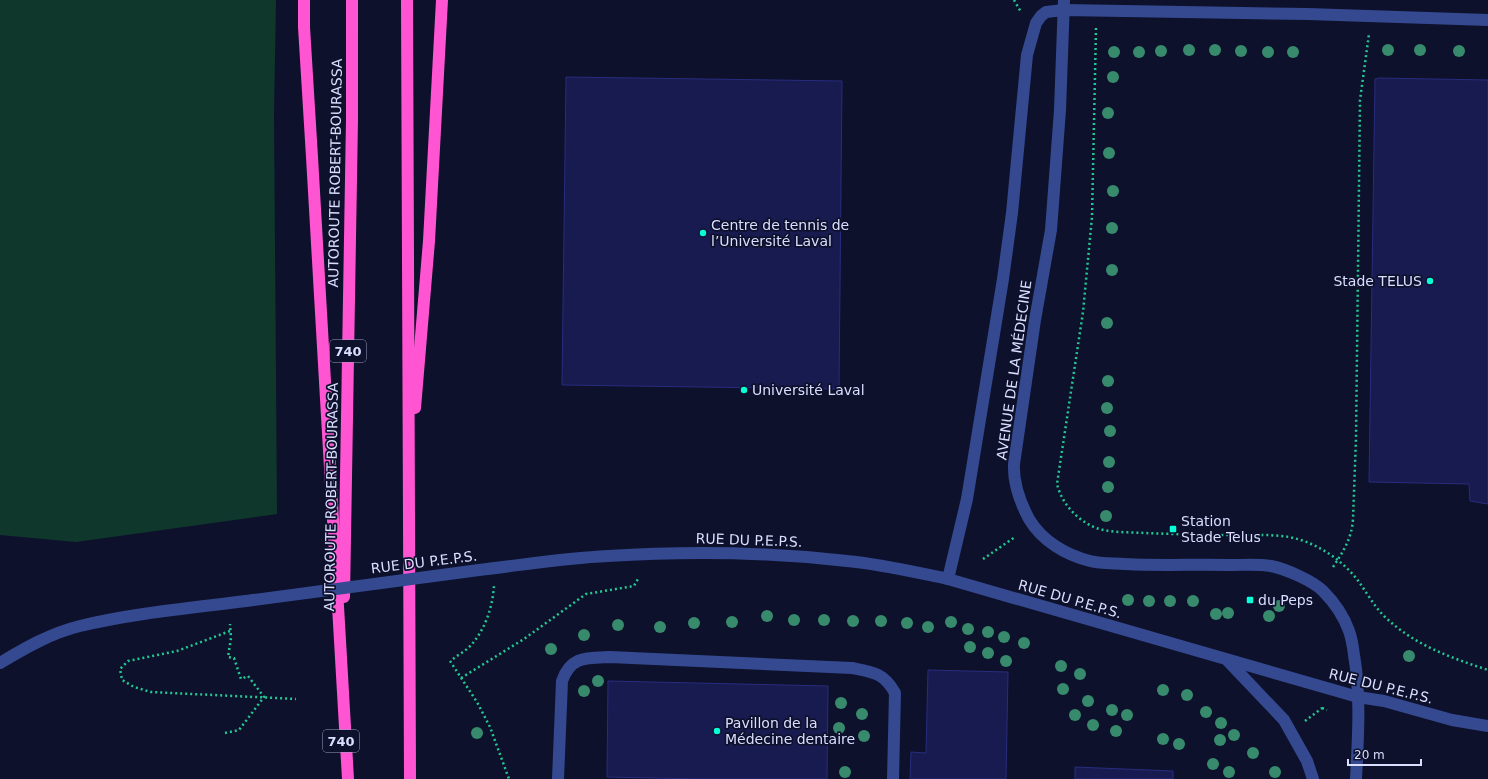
<svg xmlns="http://www.w3.org/2000/svg" width="1488" height="779" font-family="'DejaVu Sans',sans-serif">
  <rect width="100%" height="100%" fill="#0e112c"/>
  <polygon fill="#10372c" points="0,0 276,0 274,114 277,514 76,542 0,535"/>
  <g fill="#181b4f" stroke="#282d7e">
    <polygon points="566,77 842,81 839,389 562,385"/>
    <polygon points="1380,78 1488,80 1488,504 1470,501 1469,484 1369,482 1375,79"/>
    <polygon points="928,670 1008,672 1006,779 910,779 911,752 926,753"/>
    <polygon points="608,681 828,686 827,779 701,779 607,777"/>
    <polygon points="1075,767 1173,771 1173,779 1075,779"/>
  </g>
  <g fill="none" stroke-linecap="round" stroke-linejoin="round">
    <g stroke="#23c994" stroke-width="2.5" stroke-dasharray="2 3" stroke-linecap="butt">
      <polyline points="1014,0 1021,12"/>
      <path d="M1096,28L1092,217L1083,312L1057,484C1062,504 1077,520 1096,528C1111,533 1128,532 1144,533C1172,534 1200,535 1228,535C1249,535 1269,534 1289,537C1316,542 1343,560 1359,582C1367,593 1374,606 1384,616C1414,645 1449,657 1488,670"/>
      <polyline points="983,559 1015,537"/>
      <path d="M1333,567C1343,552 1352,538 1353,519L1356,438L1360,100L1369,34"/>
      <polyline points="230,631 177,651 128,661 120,669 122,680 134,687 151,692 296,699"/>
      <path d="M453,659C459,654 466,651 471,645C485,630 493,606 494,585"/>
      <polyline points="450,661 477,702 490,727 509,779"/>
      <polyline points="461,678 524,639 586,594 634,586 639,577"/>
      <polyline points="1322,708 1327,710"/>
      <polyline points="1305,721 1322,708 1322,706"/>
      <polyline points="225,733 239,730 264,697 248,676 241,679 234,658 228,657 231,638 230,624"/>
    </g>
    <g stroke="#344990" stroke-width="12">
      <path d="M1064,0L1060,110L1051,230L1035,320L1014,464C1013,484 1020,502 1029,519C1042,541 1066,555 1090,561C1101,564 1114,563 1126,564C1161,566 1197,564 1232,565C1245,565 1259,564 1271,566C1286,569 1313,581 1323,591C1334,602 1344,617 1349,631C1352,639 1353,647 1354,655C1361,696 1358,738 1356,779"/>
      <path d="M479,570C522,565 565,558 608,556C688,551 768,552 847,561C881,564 914,572 948,579L1358,697L1384,701L1452,720L1488,726"/>
      <polyline points="948,579 967,499 1003,279 1012,213 1027,55 1036,23 1041,16 1046,12 1064,10 1308,14 1488,20"/>
      <polyline points="1228,661 1284,720 1307,761 1313,779"/>
      <path d="M0,663C25,648 51,633 80,626C134,613 191,608 246,601"/>
      <path d="M558,779L562,681C571,656 586,658 610,657L852,668C873,672 884,673 895,693L893,779"/>
    </g>
    <g stroke="#ff55d3" stroke-width="12">
      <polyline points="304,0 304,27 312,157 348,779"/>
      <polyline points="407,0 410,779"/>
      <polyline points="415,408 429,241 442,0"/>
      <polyline points="344,597 352,119 352,0"/>
    </g>
    <polyline stroke="#344990" stroke-width="12" points="246,601 479,570"/>
  </g>
  <g fill="#378a6c">
    <circle cx="1189" cy="50" r="6"/>
    <circle cx="1215" cy="50" r="6"/>
    <circle cx="1388" cy="50" r="6"/>
    <circle cx="1420" cy="50" r="6"/>
    <circle cx="1161" cy="51" r="6"/>
    <circle cx="1241" cy="51" r="6"/>
    <circle cx="1459" cy="51" r="6"/>
    <circle cx="1114" cy="52" r="6"/>
    <circle cx="1139" cy="52" r="6"/>
    <circle cx="1268" cy="52" r="6"/>
    <circle cx="1293" cy="52" r="6"/>
    <circle cx="1113" cy="77" r="6"/>
    <circle cx="1108" cy="113" r="6"/>
    <circle cx="1109" cy="153" r="6"/>
    <circle cx="1113" cy="191" r="6"/>
    <circle cx="1112" cy="228" r="6"/>
    <circle cx="1112" cy="270" r="6"/>
    <circle cx="1107" cy="323" r="6"/>
    <circle cx="1108" cy="381" r="6"/>
    <circle cx="1107" cy="408" r="6"/>
    <circle cx="1110" cy="431" r="6"/>
    <circle cx="1109" cy="462" r="6"/>
    <circle cx="1108" cy="487" r="6"/>
    <circle cx="1106" cy="516" r="6"/>
    <circle cx="1128" cy="600" r="6"/>
    <circle cx="1149" cy="601" r="6"/>
    <circle cx="1170" cy="601" r="6"/>
    <circle cx="1193" cy="601" r="6"/>
    <circle cx="1279" cy="606" r="6"/>
    <circle cx="1228" cy="613" r="6"/>
    <circle cx="1216" cy="614" r="6"/>
    <circle cx="767" cy="616" r="6"/>
    <circle cx="1269" cy="616" r="6"/>
    <circle cx="794" cy="620" r="6"/>
    <circle cx="824" cy="620" r="6"/>
    <circle cx="853" cy="621" r="6"/>
    <circle cx="881" cy="621" r="6"/>
    <circle cx="732" cy="622" r="6"/>
    <circle cx="951" cy="622" r="6"/>
    <circle cx="694" cy="623" r="6"/>
    <circle cx="907" cy="623" r="6"/>
    <circle cx="618" cy="625" r="6"/>
    <circle cx="660" cy="627" r="6"/>
    <circle cx="928" cy="627" r="6"/>
    <circle cx="968" cy="629" r="6"/>
    <circle cx="988" cy="632" r="6"/>
    <circle cx="584" cy="635" r="6"/>
    <circle cx="1004" cy="637" r="6"/>
    <circle cx="1024" cy="643" r="6"/>
    <circle cx="970" cy="647" r="6"/>
    <circle cx="551" cy="649" r="6"/>
    <circle cx="988" cy="653" r="6"/>
    <circle cx="1409" cy="656" r="6"/>
    <circle cx="1006" cy="661" r="6"/>
    <circle cx="1061" cy="666" r="6"/>
    <circle cx="1080" cy="674" r="6"/>
    <circle cx="598" cy="681" r="6"/>
    <circle cx="1063" cy="689" r="6"/>
    <circle cx="1163" cy="690" r="6"/>
    <circle cx="584" cy="691" r="6"/>
    <circle cx="1187" cy="695" r="6"/>
    <circle cx="1088" cy="701" r="6"/>
    <circle cx="841" cy="703" r="6"/>
    <circle cx="1112" cy="710" r="6"/>
    <circle cx="1206" cy="712" r="6"/>
    <circle cx="862" cy="714" r="6"/>
    <circle cx="1075" cy="715" r="6"/>
    <circle cx="1127" cy="715" r="6"/>
    <circle cx="1221" cy="723" r="6"/>
    <circle cx="1093" cy="725" r="6"/>
    <circle cx="839" cy="728" r="6"/>
    <circle cx="1116" cy="731" r="6"/>
    <circle cx="477" cy="733" r="6"/>
    <circle cx="1234" cy="735" r="6"/>
    <circle cx="864" cy="736" r="6"/>
    <circle cx="1163" cy="739" r="6"/>
    <circle cx="1220" cy="740" r="6"/>
    <circle cx="1179" cy="744" r="6"/>
    <circle cx="1253" cy="753" r="6"/>
    <circle cx="1213" cy="764" r="6"/>
    <circle cx="845" cy="772" r="6"/>
    <circle cx="1229" cy="772" r="6"/>
    <circle cx="1275" cy="772" r="6"/>
  </g>
  <g fill="#06ffd7" stroke="#0e112c" stroke-width="1.5">
    <circle cx="703" cy="233" r="4"/>
    <circle cx="1430" cy="281" r="4"/>
    <circle cx="744" cy="390" r="4"/>
    <rect x="1169" y="525" width="8" height="8" rx="2"/>
    <rect x="1246" y="596" width="8" height="8" rx="2"/>
    <circle cx="717" cy="731" r="4"/>
  </g>
  <g text-anchor="middle" dominant-baseline="central" stroke-width="3.5" stroke-linejoin="round" paint-order="stroke">
    <g fill="#0e112c" stroke="#9da1c0" stroke-width="1">
      <rect x="330" y="340" width="36" height="22" rx="3"/>
      <rect x="323" y="730" width="36" height="22" rx="3"/>
    </g>
    <g font-size="13" font-weight="bold" fill="#dadfff">
      <text x="348" y="351">740</text>
      <text x="341" y="741">740</text>
    </g>
    <g font-size="14" fill="#dadfff" stroke="#0e112c">
      <text transform="translate(335 173) rotate(-89)">AUTOROUTE ROBERT-BOURASSA</text>
      <text transform="translate(1014 370) rotate(-82)">AVENUE DE LA MÉDECINE</text>
      <text transform="translate(331 497) rotate(-89)">AUTOROUTE ROBERT-BOURASSA</text>
      <text transform="translate(749 540) rotate(2)">RUE DU P.E.P.S.</text>
      <text transform="translate(424 562) rotate(-7)">RUE DU P.E.P.S.</text>
      <text transform="translate(1070 599) rotate(16)">RUE DU P.E.P.S.</text>
      <text transform="translate(1381 686) rotate(14)">RUE DU P.E.P.S.</text>
    </g>
    <g font-size="14" fill="#dadfff" stroke="#0e112c" text-anchor="start">
      <text x="711" y="225">Centre de tennis de<tspan x="711" dy="16">l’Université Laval</tspan></text>
      <text x="1422" y="281" text-anchor="end">Stade TELUS</text>
      <text x="752" y="390">Université Laval</text>
      <text x="1181" y="521">Station<tspan x="1181" dy="16">Stade Telus</tspan></text>
      <text x="1258" y="600">du Peps</text>
      <text x="725" y="723">Pavillon de la<tspan x="725" dy="16">Médecine dentaire</tspan></text>
    </g>
  </g>
  <path d="M1348 759v6h73v-6" fill="none" stroke="#dadfff" stroke-width="2"/>
  <text x="1354" y="759" font-size="12" fill="#dadfff" stroke="#0e112c" stroke-width="3" paint-order="stroke">20 m</text>
</svg>
